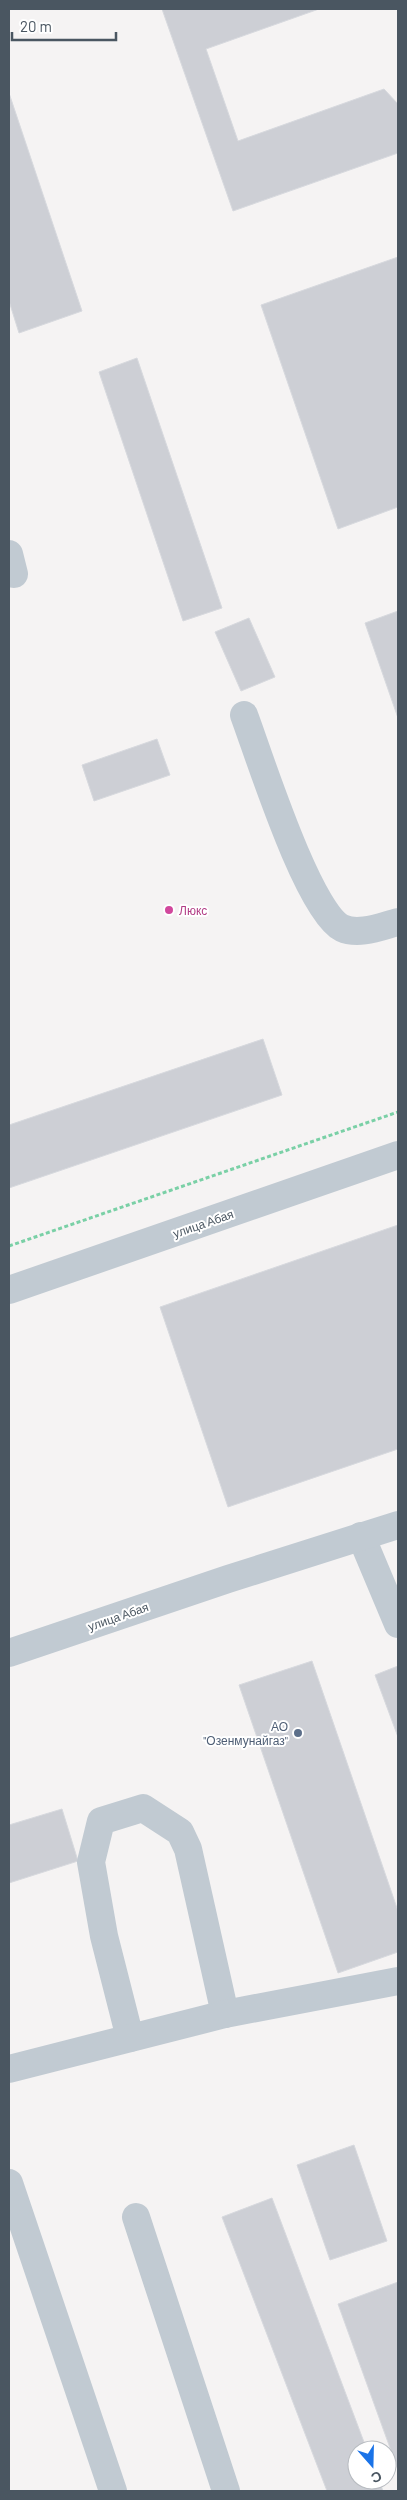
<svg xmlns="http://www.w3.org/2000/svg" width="407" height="2500" font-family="Barlow,sans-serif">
  <rect width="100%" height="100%" fill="#f5f3f3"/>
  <g fill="#cdcfd5" stroke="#d7d9de">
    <polygon points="162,9 319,9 206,49 238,141 384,89 398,104 398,153 233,211"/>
    <polygon points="9,93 82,311 19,333 9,301"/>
    <polygon points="398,257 398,507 338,529 261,305"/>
    <polygon points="137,358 222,608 183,621 99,372"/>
    <polygon points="398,611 398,718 365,623"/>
    <polygon points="249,618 275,677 241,691 215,632"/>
    <polygon points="157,739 170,775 94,801 82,765"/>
    <polygon points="263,1039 282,1095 9,1188 9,1125"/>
    <polygon points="398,1225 398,1449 228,1507 160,1307"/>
    <polygon points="312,1661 398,1911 398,1952 338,1973 239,1685"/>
    <polygon points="398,1666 398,1737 375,1675"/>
    <polygon points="62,1809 78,1861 9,1883 9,1825"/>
    <polygon points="354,2145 387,2241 330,2260 297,2165"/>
    <polygon points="272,2198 367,2450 357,2450 357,2480 379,2480 383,2491 327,2491 222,2217"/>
    <polygon points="398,2282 398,2470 338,2304"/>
  </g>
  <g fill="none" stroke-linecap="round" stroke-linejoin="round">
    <polyline stroke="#7ad0a6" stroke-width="3" stroke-dasharray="4 2.5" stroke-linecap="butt" points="9,1246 398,1112"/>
    <g stroke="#c1cad2" stroke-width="28">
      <polyline points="9,554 14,574"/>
      <path d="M244,715C259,755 308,911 342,928C359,936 382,926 398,922"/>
      <polyline points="9,1290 398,1155"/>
      <polyline points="361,1536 398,1624"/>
      <polyline points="9,1653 228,1579 398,1525"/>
      <polyline points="130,2038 104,1936 91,1862 101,1821 143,1808 180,1832 188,1849 225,2014"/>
      <polyline points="9,2069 225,2014 398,1981"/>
      <polyline points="9,2183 113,2491"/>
      <polyline points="136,2217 226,2491"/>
    </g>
  </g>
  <circle fill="#d1479c" stroke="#fff" stroke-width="2" cx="169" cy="910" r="5"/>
  <circle fill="#5c6f8a" stroke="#fff" stroke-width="2" cx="298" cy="1733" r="5"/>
  <g text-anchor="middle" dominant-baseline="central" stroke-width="4" stroke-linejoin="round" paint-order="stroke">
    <g font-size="12" fill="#b23c85" stroke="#fff" text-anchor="start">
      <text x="179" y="910">Люкс</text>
    </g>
    <g font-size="12" fill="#4a5661" stroke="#fff">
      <text transform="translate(203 1223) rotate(-19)">улица Абая</text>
      <text transform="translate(118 1616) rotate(-19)">улица Абая</text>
    </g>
    <g font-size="12" fill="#4e5e75" stroke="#fff" text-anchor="end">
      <text x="288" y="1726">АО<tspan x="288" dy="14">"Озенмунайгаз"</tspan></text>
    </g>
  </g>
  <rect width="407" height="2500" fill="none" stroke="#4a5661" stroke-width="20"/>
  <g transform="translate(372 2465) rotate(160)"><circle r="24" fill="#ffffff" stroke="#b7bbc0"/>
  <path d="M0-4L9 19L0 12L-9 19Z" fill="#1a73e8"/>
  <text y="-8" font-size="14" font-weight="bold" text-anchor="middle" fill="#4a5661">С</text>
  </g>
  <path d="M12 32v8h104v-8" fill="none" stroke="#4a5661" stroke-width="2.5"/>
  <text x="20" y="32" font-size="15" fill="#4a5661" stroke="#ffffff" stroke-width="4" paint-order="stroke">20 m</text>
</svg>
